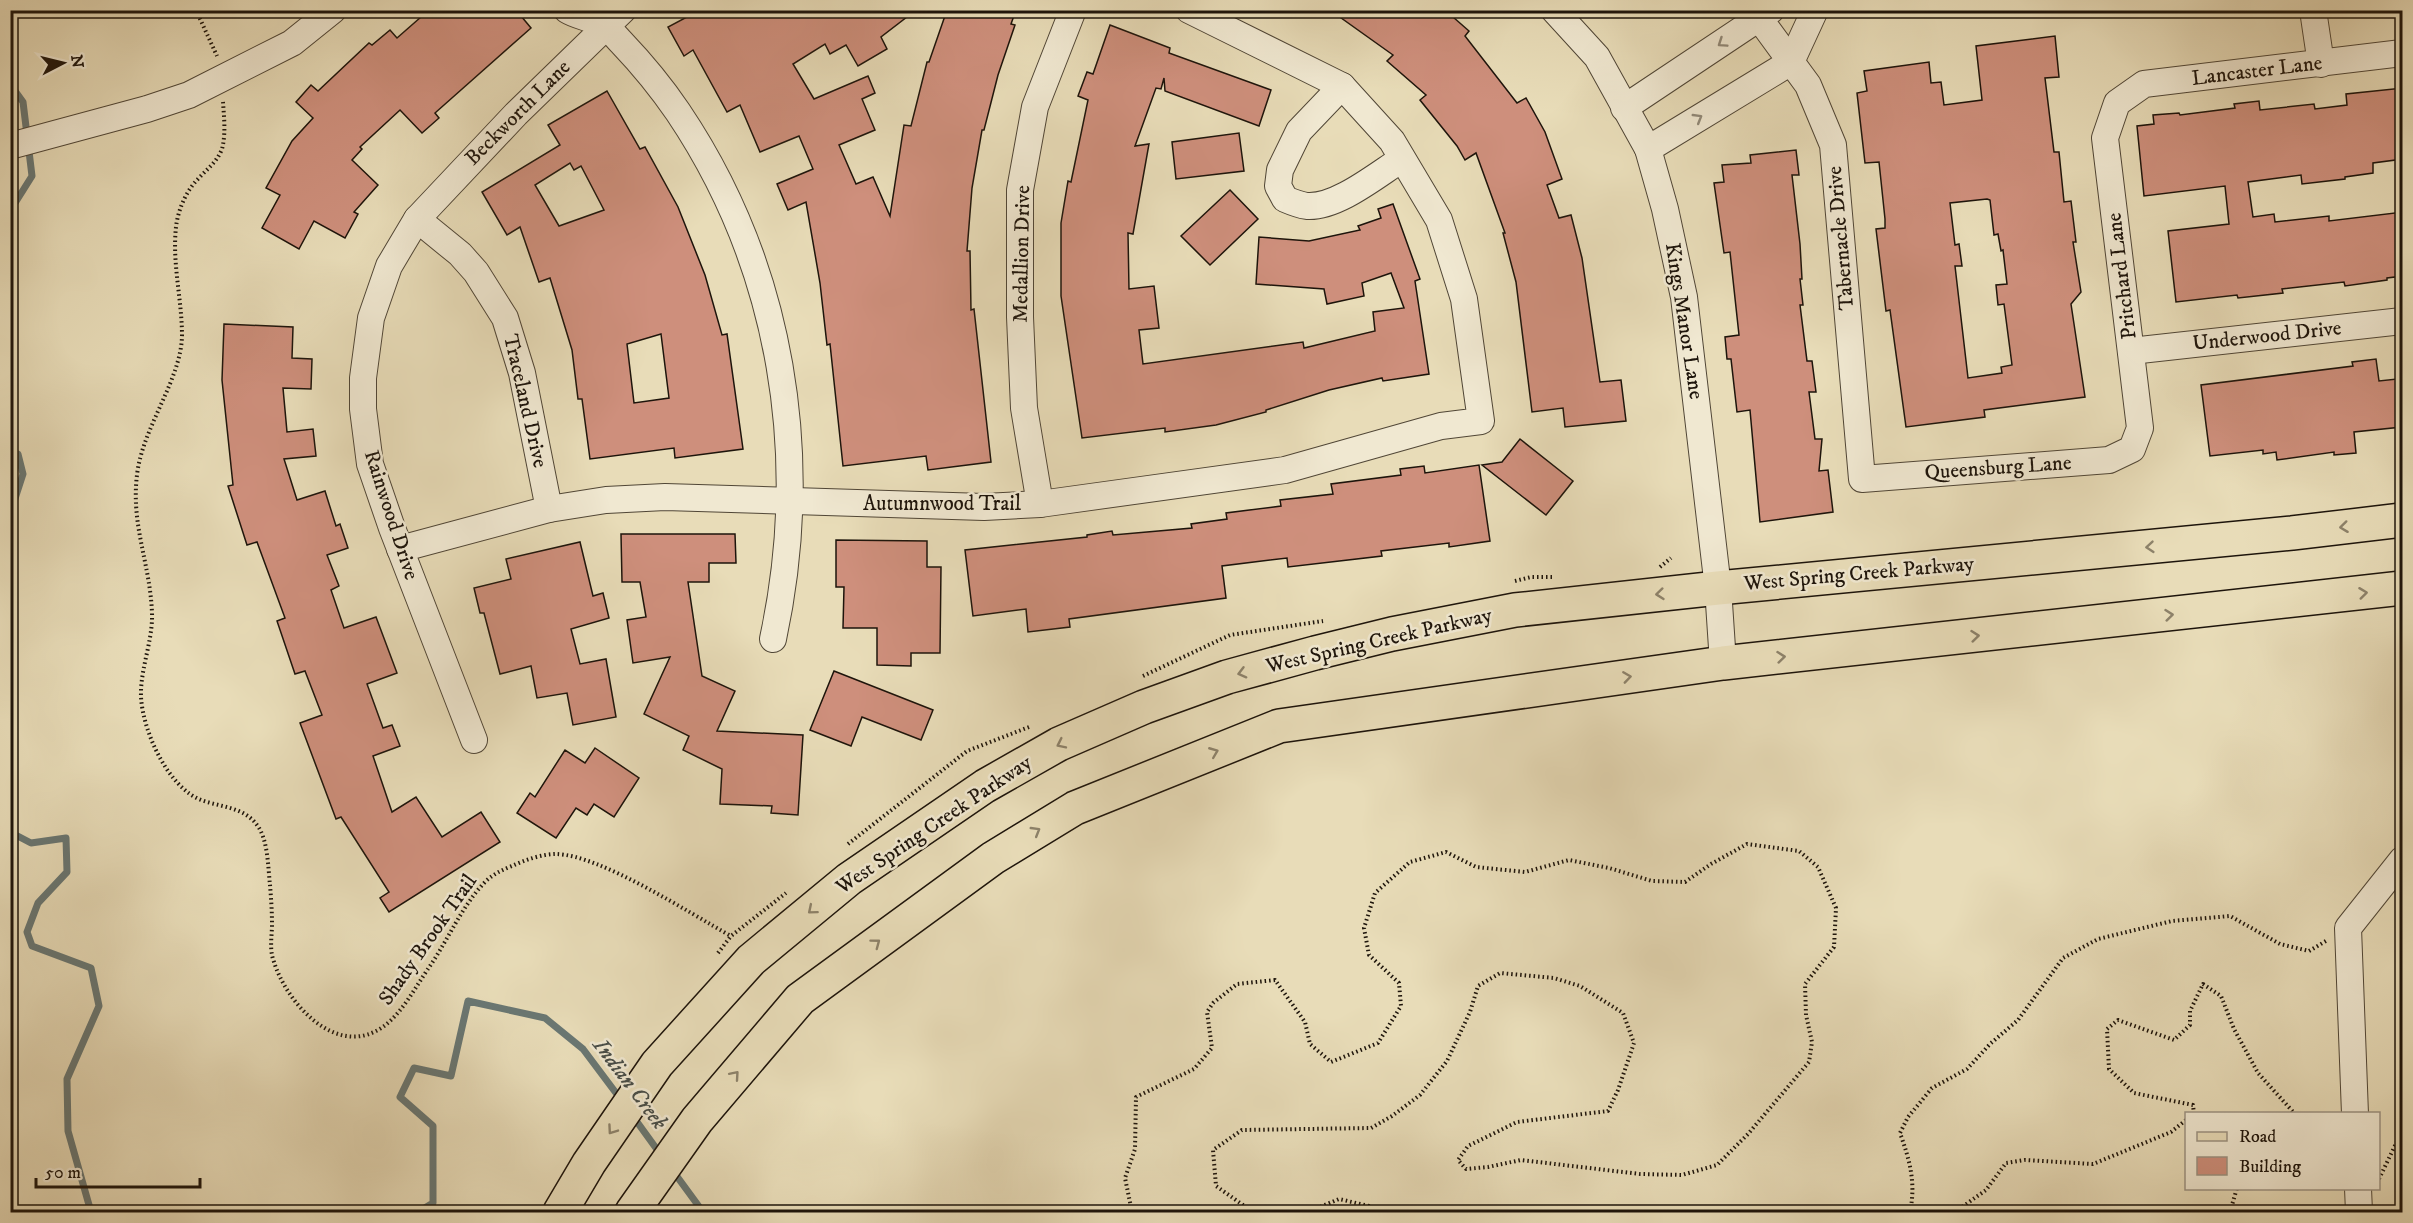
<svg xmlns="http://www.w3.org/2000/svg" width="2413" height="1223" font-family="'IM FELL DW Pica',serif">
  <rect width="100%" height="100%" fill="#e8dcb8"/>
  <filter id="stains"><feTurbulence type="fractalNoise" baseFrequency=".00333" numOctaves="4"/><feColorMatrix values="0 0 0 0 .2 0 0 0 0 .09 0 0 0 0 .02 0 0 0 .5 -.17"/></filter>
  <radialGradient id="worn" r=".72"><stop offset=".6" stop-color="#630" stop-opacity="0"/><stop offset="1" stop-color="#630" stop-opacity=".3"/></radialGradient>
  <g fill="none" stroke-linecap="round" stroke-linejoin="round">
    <g stroke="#697773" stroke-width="7">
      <polyline points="10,84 23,102 32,176 10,211"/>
      <polyline points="10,451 18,454 23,474 10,514"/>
      <polyline points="10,832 31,843 66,838 67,872 38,903 27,932 32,946 91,968 99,1006 67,1079 68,1131 91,1212"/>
      <polyline points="632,1115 661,1155"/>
      <polyline points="673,1171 703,1212"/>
      <polyline points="370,1212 375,1209 387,1212"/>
      <polyline points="418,1212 433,1203 433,1126 400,1097 414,1068 451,1076 468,1001 545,1018 583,1049 622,1101"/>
    </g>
  </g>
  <g fill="#ce8f7c" stroke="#1d140b" stroke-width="1.5" fill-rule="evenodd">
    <polygon points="429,10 516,10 531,28 435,113 439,118 422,133 400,110 360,147 362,149 352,160 378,185 354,212 358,214 345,238 314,221 299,249 262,228 280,195 266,188 292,141 313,118 296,102 311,85 318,91 369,43 372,45 390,30 397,38"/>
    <polygon points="700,10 916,10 881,37 887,49 858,66 846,45 830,54 825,44 793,64 814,99 868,76 875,93 862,99 875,130 839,145 856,184 873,177 890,216 904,125 911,126 927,62 929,62 947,10 1016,10 1011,24 1015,25 998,75 984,130 982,130 972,188 967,251 970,251 971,310 974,309 991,462 928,470 926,456 843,466 830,344 827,345 820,283 806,202 788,210 777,184 813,169 799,136 760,152 740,105 727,112 693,50 684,56 668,27"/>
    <polygon points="1330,10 1445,10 1469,31 1465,36 1517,103 1526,98 1545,132 1562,179 1547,185 1559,218 1571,215 1582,258 1600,382 1621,380 1626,421 1565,427 1563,408 1532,412 1516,282 1503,233 1505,233 1476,153 1465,160 1457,146 1420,100 1426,95 1387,61 1393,55"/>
    <polygon points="1110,25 1170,48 1169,53 1271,90 1259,126 1165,91 1164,78 1161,89 1156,88 1135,146 1149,144 1133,234 1128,233 1129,289 1154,286 1159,328 1139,330 1143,364 1303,342 1304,348 1375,331 1373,312 1404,308 1391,273 1362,283 1364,296 1327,304 1324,289 1256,284 1259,237 1309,241 1360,230 1358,226 1381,218 1378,209 1393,204 1420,279 1415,281 1429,374 1383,381 1382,378 1329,390 1266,410 1266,412 1216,425 1165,432 1165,428 1082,438 1061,296 1061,223 1068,181 1071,182 1088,100 1078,96 1087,72 1093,74"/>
    <path d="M2055,36L2059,77L2045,78L2054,152H2059L2064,202L2071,201L2076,242H2073L2081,292L2071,304L2085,397L1984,410L1985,417L1906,427L1890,310L1886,311L1876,229L1885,228V219L1879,162L1865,163L1857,93L1867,91L1864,71L1929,62L1931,83L1941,82L1944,105L1982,100L1976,46ZM1987,199L1990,200L1994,235L1998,234L2001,251L2003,250L2007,284L1996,285L1998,305L2004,304L2012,365L2001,367L2002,373L1968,378L1955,266H1962L1959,244L1955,245L1950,203Z"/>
    <polygon points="2403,88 2403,159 2373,163 2373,173 2345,177 2345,179 2302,184 2301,175 2248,182 2253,217 2274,214 2275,222 2329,216 2329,221 2403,212 2403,276 2387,278 2387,280 2345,286 2344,282 2282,289 2283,293 2238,298 2237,295 2176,302 2168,231 2229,224 2225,186 2144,196 2137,126 2154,124 2153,115 2179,113 2180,115 2235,108 2234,104 2259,101 2260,110 2314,104 2315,109 2347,105 2346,94"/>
    <path d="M607,91L640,149L645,147L678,207L705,275L722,335L727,334L743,449L675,458L674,448L590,459L582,399H578L572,350L550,278L539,282L520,227L507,235L482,192L560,145L548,125ZM570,163L574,170L581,166L604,210L559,226L535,185ZM661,334L669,398L634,403L627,344Z"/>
    <polygon points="1239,133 1244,171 1176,179 1172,142"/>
    <polygon points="1796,150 1799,175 1792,175 1800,244 1802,279 1800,279 1803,305 1800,305 1807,361 1812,361 1816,392 1809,392 1815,439 1822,439 1819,471 1828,470 1833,512 1760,522 1750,410 1737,412 1731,359 1727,359 1725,337 1739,335 1730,252 1724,253 1714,183 1724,182 1722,165 1751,163 1750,155"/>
    <polygon points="1230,190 1258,219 1210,265 1181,236"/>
    <polygon points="224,324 293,327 292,358 312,359 311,389 283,388 287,432 313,429 316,456 284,459 297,500 325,491 336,526 340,524 348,548 327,555 339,586 331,590 344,628 376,617 397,673 367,684 383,728 392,725 400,746 373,756 392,812 416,797 442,837 481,812 500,842 389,912 380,898 389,892 341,817 336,819 300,723 322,715 305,671 295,674 277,621 285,618 257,542 247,545 228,486 233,485 222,380"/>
    <polygon points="2376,359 2379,381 2397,379 2402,427 2354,432 2356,453 2334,455 2334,452 2277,460 2276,452 2263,454 2263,450 2210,456 2201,385 2353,366 2352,362"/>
    <polygon points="1520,439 1573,481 1546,515 1482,465 1502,462"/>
    <polygon points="1479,465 1490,541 1449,547 1449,543 1381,551 1382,556 1288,567 1287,558 1222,566 1226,598 1069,619 1070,627 1028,632 1026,609 973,616 965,550 1087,537 1087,535 1112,531 1113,535 1192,528 1191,524 1227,519 1226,513 1281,506 1280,500 1333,494 1331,484 1401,475 1400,469 1424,466 1425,473"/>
    <polygon points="621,534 735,534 736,563 709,563 709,582 688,582 702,676 735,691 717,731 803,735 798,815 771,813 772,806 720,804 722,769 683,750 689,736 644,714 670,657 633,663 627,620 646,617 640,582 622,582"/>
    <polygon points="836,540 927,541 927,567 941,567 940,653 911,653 911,666 877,665 877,628 843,628 844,587 836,587"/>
    <polygon points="580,542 593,596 603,593 609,618 571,629 580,664 606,659 616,717 573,725 567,693 537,698 531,666 500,674 484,613 480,613 474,588 511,579 506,559"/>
    <polygon points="834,671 933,710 921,740 862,717 851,746 810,730"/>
    <polygon points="595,748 639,778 614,817 594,804 587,815 576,808 556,838 517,813 530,793 535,797 565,750 585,763"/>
  </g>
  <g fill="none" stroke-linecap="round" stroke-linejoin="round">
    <g stroke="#504636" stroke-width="28">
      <g id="minor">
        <path d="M567,10C578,17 594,18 605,26C611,30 616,37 621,42C642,64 661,87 678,112C783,268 812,457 773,639"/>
        <polyline points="1554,10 1597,57 1648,149 1665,209 1684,297 1718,588 1723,663"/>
        <polyline points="2313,10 2321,64"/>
        <polyline points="1759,18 1808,85 1833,145 1862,479 2109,460 2132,449 2140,428 2105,138 2117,103 2144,84 2402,53"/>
        <path d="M1342,86L1299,131L1280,170L1278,186L1285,199C1292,202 1300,205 1307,206C1337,208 1378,174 1402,159"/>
        <polyline points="1624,108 1771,10"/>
        <polyline points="10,146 147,109 189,95 292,43 333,10"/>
        <polyline points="1648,149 1791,62 1815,10"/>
        <polyline points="417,219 460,254 476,272 505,318 522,373 549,509"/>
        <polyline points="2131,351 2402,321"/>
        <polyline points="1040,504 1024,408 1020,317 1020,190 1035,107 1073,10"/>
        <polyline points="400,549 549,509 606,500 665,497 984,507 1040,504 1285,470 1441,426 1481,421 1464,299 1439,220 1392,141 1342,86 1189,10"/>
        <polyline points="474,740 392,528 370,464 363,409 363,378 371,318 389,266 417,219 516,114 623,10"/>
        <polyline points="2355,1114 2348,928 2402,860"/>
        <polyline points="2358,1188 2359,1212"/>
      </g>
    </g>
    <g stroke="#1d140b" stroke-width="36">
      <g id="major">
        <polyline points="560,1212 589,1163 657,1064 751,960 849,879 985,786 1059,744 1144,707 1227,677 1315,653 1392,634 1515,610 1718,588 2292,533 2402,520"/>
        <polyline points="632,1212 697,1120 800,999 993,858 1075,808 1279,726 1723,663 2402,588"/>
      </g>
    </g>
    <g stroke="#1d140b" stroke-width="4" stroke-dasharray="1.5 3" stroke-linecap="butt">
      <polyline points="196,10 217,56"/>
      <path d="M223,102C224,117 226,134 222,149C217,162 207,169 198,179C186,191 178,210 176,227C172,264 182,299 182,336C181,378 146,423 138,468C129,522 150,561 152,613C153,641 140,669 141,697C143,732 168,787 201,800C220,807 244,807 257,825C268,839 268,867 270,885C271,897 272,911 272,924C272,937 269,949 274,962C286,1001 332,1054 376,1031C400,1019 415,987 430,966C449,938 462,906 485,882C493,874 502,870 512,866C525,860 542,854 556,854C601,855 689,913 731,936"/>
      <polyline points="1660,567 1671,558"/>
      <polyline points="1515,581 1531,577 1552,577"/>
      <polyline points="1143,676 1230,635 1323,621"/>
      <polyline points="848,844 967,751 1029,727"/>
      <polyline points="718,953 731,936 786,893"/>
      <polyline points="2194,1114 2193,1105 2134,1093 2109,1069 2107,1029 2118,1020 2174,1040 2190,1025 2190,1011 2203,984 2221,996 2234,1029 2258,1073 2295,1114"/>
      <polyline points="2379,1179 2402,1131"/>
      <polyline points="1132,1212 1125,1178 1135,1149 1136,1097 1194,1069 1212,1048 1207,1012 1213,1003 1237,984 1275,980 1305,1022 1310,1044 1331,1062 1378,1043 1401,1006 1399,983 1369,955 1364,928 1375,893 1410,862 1446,852 1476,867 1525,872 1569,860 1609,868 1652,881 1685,882 1711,864 1747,844 1799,851 1818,867 1836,908 1834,947 1805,984 1806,1015 1812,1042 1809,1062 1748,1134 1717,1165 1682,1175 1640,1174 1521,1160 1488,1167 1466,1169 1458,1160 1468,1146 1517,1122 1608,1111 1618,1090 1634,1043 1623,1013 1580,986 1554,978 1500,973 1478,986 1470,1012 1447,1061 1420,1095 1392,1116 1371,1128 1242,1130 1213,1150 1216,1186 1253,1212"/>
      <polyline points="1308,1212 1339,1199 1369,1206 1376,1212"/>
      <path d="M1910,1212C1916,1183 1910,1161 1900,1133L1908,1117L1932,1088L1967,1069L1990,1044L2018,1020L2063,958L2098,939L2172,921L2230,916L2280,944L2309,951L2326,941"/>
      <polyline points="1955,1212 1986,1190 2006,1163 2025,1160 2093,1164 2171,1132 2186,1120"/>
      <polyline points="2230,1212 2237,1188"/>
    </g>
    <use href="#minor" stroke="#f0e8d1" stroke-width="26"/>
    <use href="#major" stroke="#e8dcb8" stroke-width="33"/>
  </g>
  <defs><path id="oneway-chevron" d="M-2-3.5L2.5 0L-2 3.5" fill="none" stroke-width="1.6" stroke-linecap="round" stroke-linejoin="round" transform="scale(1.5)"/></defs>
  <g stroke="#918978">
    <use href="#oneway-chevron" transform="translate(1722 43) rotate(146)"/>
    <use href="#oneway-chevron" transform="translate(1698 118) rotate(-31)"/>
  </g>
  <g stroke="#8d826a">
    <use href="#oneway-chevron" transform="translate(2344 527) rotate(173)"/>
    <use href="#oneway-chevron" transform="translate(2150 547) rotate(175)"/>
    <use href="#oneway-chevron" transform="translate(2363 593) rotate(-7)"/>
    <use href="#oneway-chevron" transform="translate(1660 594) rotate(174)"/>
    <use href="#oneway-chevron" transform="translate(2169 615) rotate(-6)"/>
    <use href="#oneway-chevron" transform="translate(1975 636) rotate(-6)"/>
    <use href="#oneway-chevron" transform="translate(1781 657) rotate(-6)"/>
    <use href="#oneway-chevron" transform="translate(1242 673) rotate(165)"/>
    <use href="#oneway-chevron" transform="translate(1627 677) rotate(-8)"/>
    <use href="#oneway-chevron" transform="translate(1061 744) rotate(154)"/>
    <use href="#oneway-chevron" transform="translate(1214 752) rotate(-22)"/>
    <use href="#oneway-chevron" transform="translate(1036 831) rotate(-31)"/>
    <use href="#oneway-chevron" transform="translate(812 910) rotate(140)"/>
    <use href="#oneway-chevron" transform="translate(876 943) rotate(-37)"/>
    <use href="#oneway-chevron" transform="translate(735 1075) rotate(-49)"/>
    <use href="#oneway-chevron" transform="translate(612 1130) rotate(125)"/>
  </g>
  <g text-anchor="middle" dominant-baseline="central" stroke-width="5" stroke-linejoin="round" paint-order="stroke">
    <g font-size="21" fill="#1d140b" stroke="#f0e8d1">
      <text transform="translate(2257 71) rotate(-7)">Lancaster Lane</text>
      <text transform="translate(518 113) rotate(-45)">Beckworth Lane</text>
      <text transform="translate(1841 238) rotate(-95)">Tabernacle Drive</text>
      <text transform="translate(1022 254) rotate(-89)">Medallion Drive</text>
      <text transform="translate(2122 276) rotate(-97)">Pritchard Lane</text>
      <text transform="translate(1684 321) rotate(81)">Kings Manor Lane</text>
      <text transform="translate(2267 336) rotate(-6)">Underwood Drive</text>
      <text transform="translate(525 401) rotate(77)">Traceland Drive</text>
      <text transform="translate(1998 468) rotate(-4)">Queensburg Lane</text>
      <text x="942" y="504">Autumnwood Trail</text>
      <text transform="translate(391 515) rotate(72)">Rainwood Drive</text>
      <text transform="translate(1859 574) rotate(-5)">West Spring Creek Parkway</text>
      <text transform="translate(1379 641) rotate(-13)">West Spring Creek Parkway</text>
      <text transform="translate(934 825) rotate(-34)">West Spring Creek Parkway</text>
      <text transform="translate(428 940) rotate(-55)">Shady Brook Trail</text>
    </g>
    <g font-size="22" font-style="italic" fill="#494e48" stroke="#f0e8d1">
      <text transform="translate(630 1084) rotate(53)">Indian Creek</text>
    </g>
  </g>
  <rect width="2413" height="1223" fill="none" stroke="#e8dcb8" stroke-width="36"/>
  <rect x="12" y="12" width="2389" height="1199" fill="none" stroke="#1d140b" stroke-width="3"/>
  <rect x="18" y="18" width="2377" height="1187" fill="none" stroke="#1d140b" stroke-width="1.5"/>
  <rect x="2185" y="1112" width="195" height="78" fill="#f0e8d1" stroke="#9c9382" stroke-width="1.5"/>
  <rect x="2197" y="1132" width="30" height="9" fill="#e8dcb8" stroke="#9c9382" stroke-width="1.5"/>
  <text x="2239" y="1142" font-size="18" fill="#1d140b">Road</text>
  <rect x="2197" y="1157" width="30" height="18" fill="#ce8f7c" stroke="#9c9382" stroke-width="1.5"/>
  <text x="2239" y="1172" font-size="18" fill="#1d140b">Building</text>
  <g transform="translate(63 63) rotate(83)" stroke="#f0e8d1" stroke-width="4.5" paint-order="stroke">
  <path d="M0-4.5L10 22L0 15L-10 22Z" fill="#1d140b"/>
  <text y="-9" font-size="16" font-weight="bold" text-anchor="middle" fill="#1d140b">N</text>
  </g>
  <path d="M36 1178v9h164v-9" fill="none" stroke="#1d140b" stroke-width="3"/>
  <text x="45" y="1178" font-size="18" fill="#1d140b" stroke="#f0e8d1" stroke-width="4.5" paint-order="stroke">50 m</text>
  <rect width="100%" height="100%" filter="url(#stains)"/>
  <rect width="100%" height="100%" fill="url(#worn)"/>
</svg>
